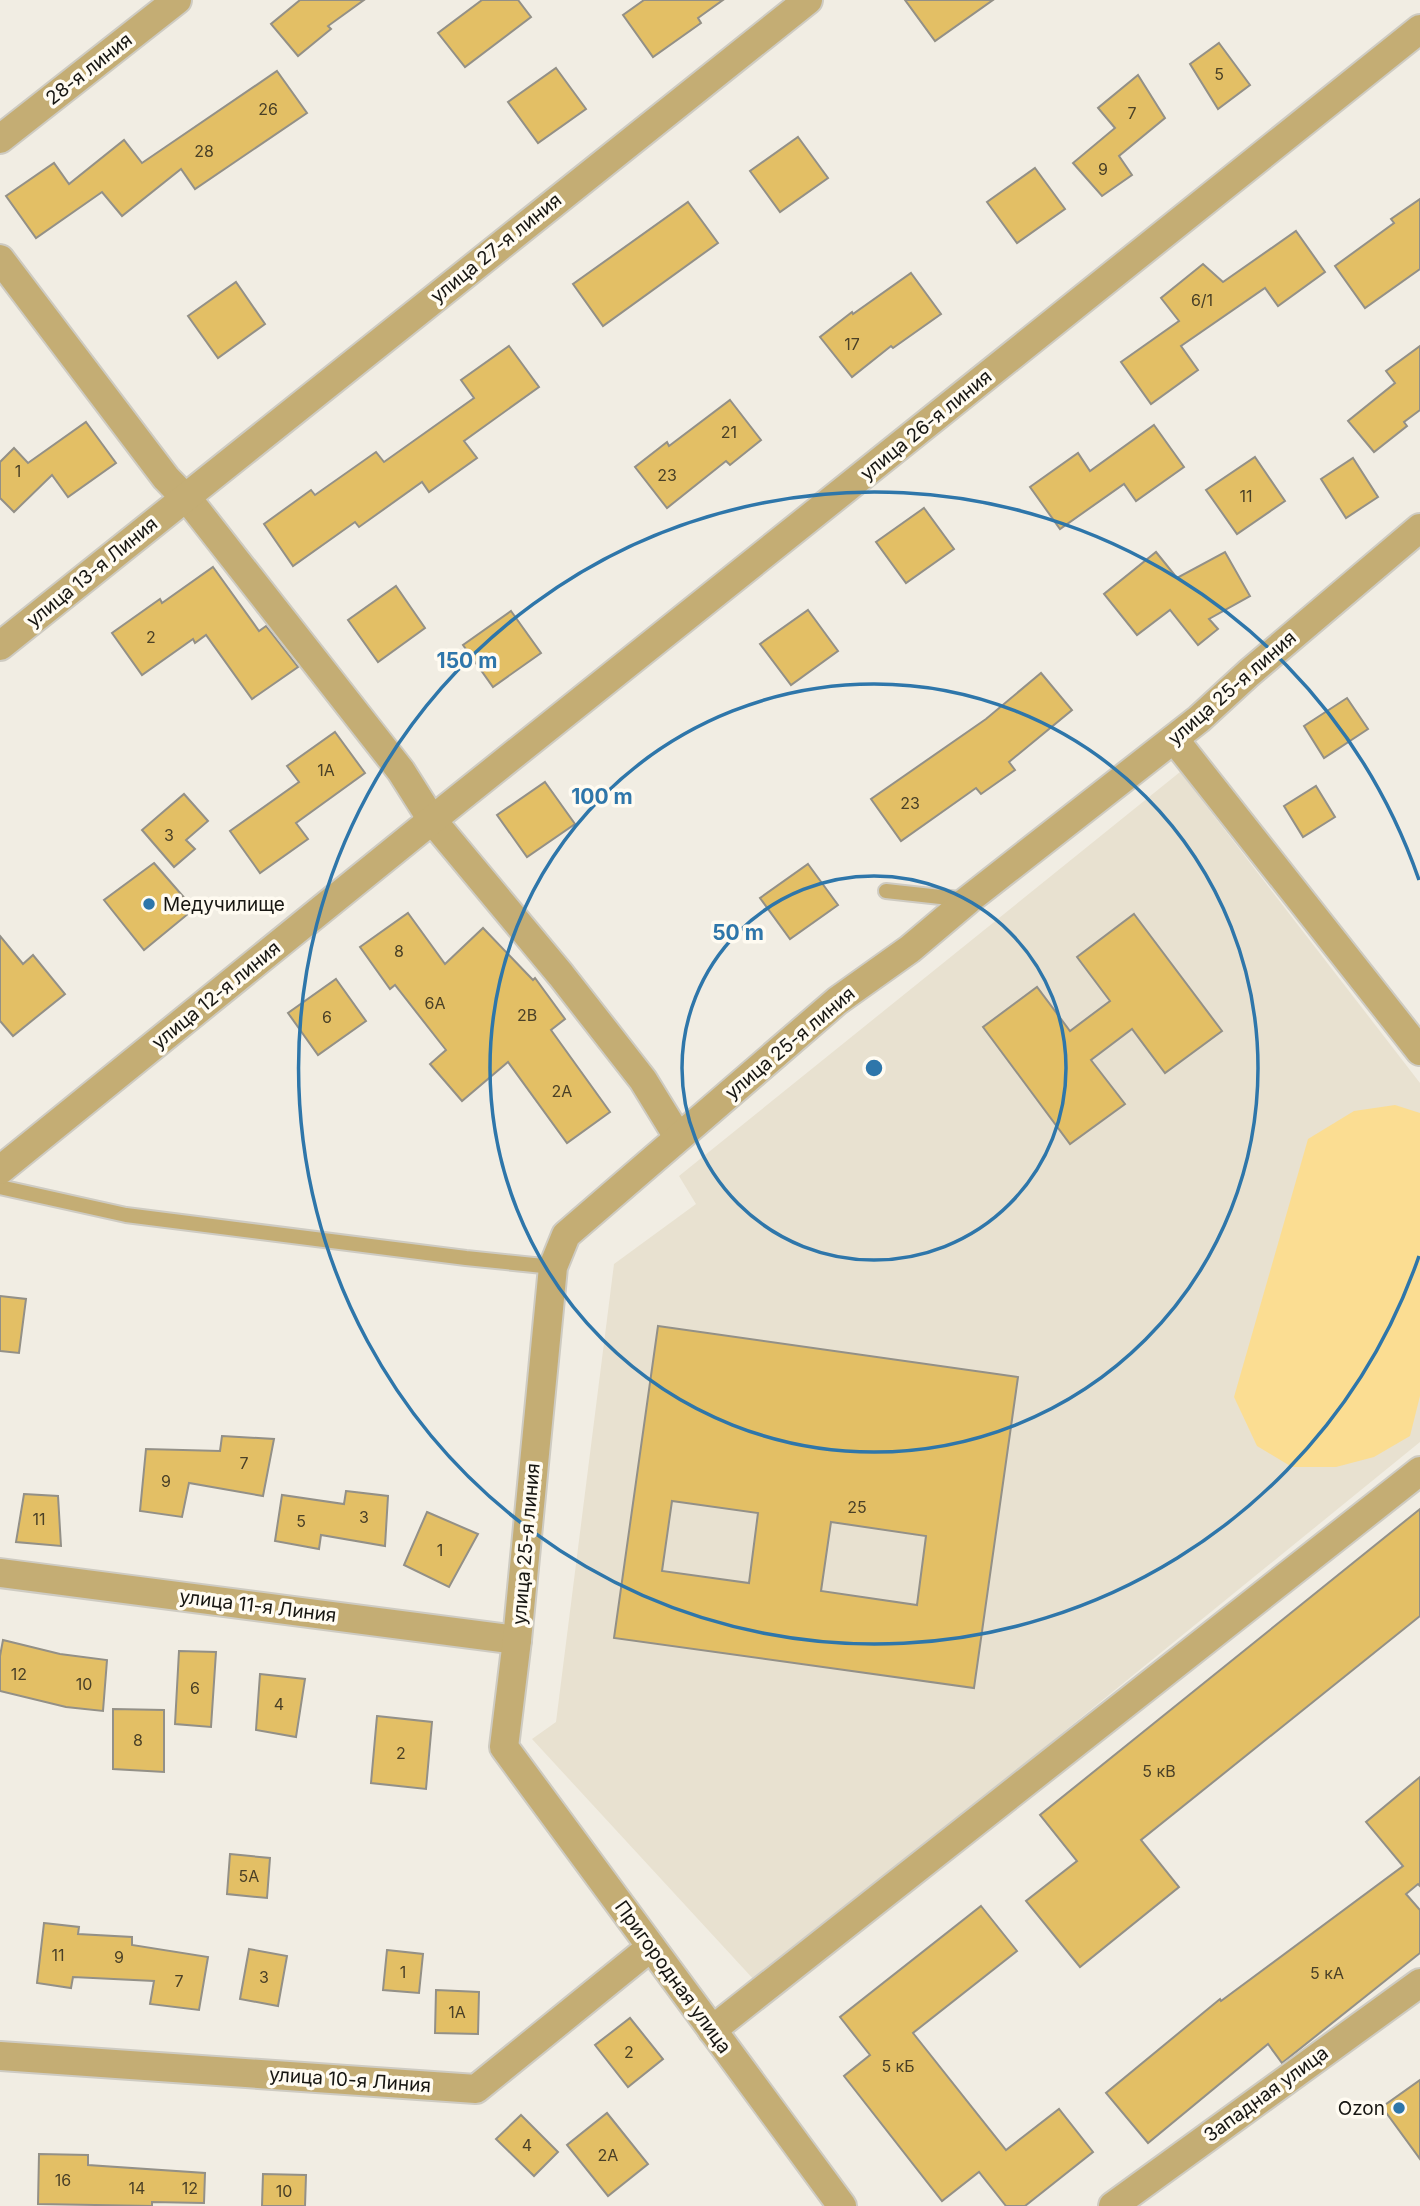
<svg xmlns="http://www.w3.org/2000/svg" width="1420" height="2206" font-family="Inter,sans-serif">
  <rect width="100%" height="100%" fill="#f1ede3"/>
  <polygon fill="#e8e1d0" points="1180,772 1420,1083 1420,1442 756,1982 532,1739 556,1722 614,1264 696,1204 679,1176"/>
  <polygon fill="#fbdd92" points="1395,1105 1420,1113 1420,1396 1410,1436 1374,1457 1336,1467 1292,1467 1257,1446 1234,1397 1308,1139 1354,1111"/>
  <g fill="#e3bf65" stroke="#939087" stroke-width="2" fill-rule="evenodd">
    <polygon points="300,0 364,0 328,26 331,29 298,56 271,24"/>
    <polygon points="482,0 518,0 531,17 465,67 438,33"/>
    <polygon points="644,0 723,0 698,18 701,23 653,57 623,15"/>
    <polygon points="905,0 993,0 935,41"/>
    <polygon points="1219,43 1250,85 1218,109 1190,64"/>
    <polygon points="556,68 586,109 538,143 508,102"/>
    <polygon points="277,71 307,113 195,189 181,169 122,216 102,192 36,238 6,196 54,163 69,184 124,140 142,163"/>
    <polygon points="1138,75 1165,118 1119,156 1132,175 1102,196 1073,163 1115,128 1098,108"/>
    <polygon points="798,137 828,178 780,212 750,171"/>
    <polygon points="1035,168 1065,209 1017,243 987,202"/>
    <polygon points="1420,199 1420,269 1365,308 1335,266 1394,223 1391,219"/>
    <polygon points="688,202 718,243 603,326 573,284"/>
    <polygon points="1296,231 1325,272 1278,306 1265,288 1181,346 1198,370 1151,404 1121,362 1179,321 1161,298 1203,264 1223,282"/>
    <polygon points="911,273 941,314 893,348 891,346 852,377 820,337 852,312 853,314"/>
    <polygon points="236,282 265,324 218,358 188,316"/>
    <polygon points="509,346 539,387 464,441 477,458 429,492 422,482 359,527 355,522 293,566 264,524 311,490 315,495 376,452 384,462 474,398 461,380"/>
    <polygon points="1420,346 1420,410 1404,422 1407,426 1374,452 1348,421 1395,383 1386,371"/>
    <polygon points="730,400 761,440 730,465 726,461 667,508 635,467 667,442 669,446"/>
    <polygon points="86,422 116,463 68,497 52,475 14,512 0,498 0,462 14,448 28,463"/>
    <polygon points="1154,425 1184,467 1136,501 1124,484 1060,529 1030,487 1078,453 1090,471"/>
    <polygon points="1255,457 1285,501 1237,534 1206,490"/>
    <polygon points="1353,458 1378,497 1346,518 1321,479"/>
    <polygon points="924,508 954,549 906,583 876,542"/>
    <polygon points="1156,552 1177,578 1225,552 1250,596 1209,619 1218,629 1198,645 1170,610 1137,635 1104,594"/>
    <polygon points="213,567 259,631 266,626 298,667 252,699 206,635 195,643 193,639 142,675 112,633 160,599 162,603"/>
    <polygon points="396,586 425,628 378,662 348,620"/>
    <polygon points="808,610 838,651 791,685 760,644"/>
    <polygon points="511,611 541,653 493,687 463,645"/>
    <polygon points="1041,673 1072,710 1009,762 1015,770 981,794 976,788 901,841 871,799 986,719"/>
    <polygon points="1347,698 1368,729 1324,758 1304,726"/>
    <polygon points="335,732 365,773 296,823 308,839 260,873 230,831 299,782 287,766"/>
    <polygon points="545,782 575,824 527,857 497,815"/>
    <polygon points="1316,786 1335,817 1303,837 1284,806"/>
    <polygon points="184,794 208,821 186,840 195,849 174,867 142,830"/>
    <polygon points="154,863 194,909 144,950 104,900"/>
    <polygon points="808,864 838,905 790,939 760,898"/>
    <polygon points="408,913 445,964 483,928 533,980 535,978 565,1019 551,1030 610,1112 567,1143 508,1062 462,1101 430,1064 446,1050 395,985 390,989 360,947"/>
    <polygon points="1134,914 1222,1031 1165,1073 1132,1029 1091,1060 1125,1104 1070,1144 983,1027 1037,987 1070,1031 1110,1001 1077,957"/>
    <polygon points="0,936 23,964 33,955 65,994 13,1036 0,1021"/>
    <polygon points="336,979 366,1021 318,1055 288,1013"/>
    <polygon points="0,1296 26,1299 19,1353 0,1351"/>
    <path d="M658,1326L1018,1377L974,1688L614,1638ZM672,1501L758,1513L749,1583L662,1571ZM831,1522L926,1536L917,1605L821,1591Z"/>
    <polygon points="222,1436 274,1439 263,1496 189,1483 182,1517 140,1511 146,1449 220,1451"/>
    <polygon points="346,1491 388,1496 385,1546 321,1535 319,1549 275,1541 282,1495 344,1504"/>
    <polygon points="24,1494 58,1496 61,1546 16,1542"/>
    <polygon points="1420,1509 1420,1616 1141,1840 1179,1887 1080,1967 1026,1901 1077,1861 1040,1815"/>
    <polygon points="427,1512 478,1534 449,1587 404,1565"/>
    <polygon points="3,1640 60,1654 107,1660 103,1711 66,1707 0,1691 0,1656"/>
    <polygon points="179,1651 216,1652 211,1727 175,1724"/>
    <polygon points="260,1674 305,1679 296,1737 256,1730"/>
    <polygon points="113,1709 164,1710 164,1772 113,1769"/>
    <polygon points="377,1716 432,1722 426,1789 371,1783"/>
    <polygon points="1420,1777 1420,1886 1418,1884 1406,1894 1420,1910 1420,1953 1282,2063 1268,2044 1148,2143 1106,2093 1220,1999 1221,2001 1403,1866 1366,1822"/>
    <polygon points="230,1854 270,1858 267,1898 227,1894"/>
    <polygon points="981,1906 1017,1951 913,2033 1006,2150 1059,2109 1093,2152 1025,2206 1006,2206 979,2172 942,2201 844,2076 870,2055 840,2017"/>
    <polygon points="44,1923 79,1927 78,1934 132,1937 132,1945 208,1957 199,2010 150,2004 154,1981 73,1977 71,1988 37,1983"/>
    <polygon points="249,1949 287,1956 278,2006 240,1999"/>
    <polygon points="387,1950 423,1954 419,1993 383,1990"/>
    <polygon points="436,1990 479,1992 478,2034 435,2033"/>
    <polygon points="630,2018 663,2059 628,2087 595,2045"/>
    <polygon points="1420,2080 1420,2159 1382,2107"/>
    <polygon points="607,2113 648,2164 608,2196 567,2145"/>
    <polygon points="521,2115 558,2152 534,2176 496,2139"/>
    <polygon points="39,2154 88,2155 88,2165 205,2173 204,2203 152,2202 152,2206 38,2204"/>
    <polygon points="263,2174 306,2175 305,2206 262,2206"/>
  </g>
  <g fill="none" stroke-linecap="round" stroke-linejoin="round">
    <g stroke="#cecbc2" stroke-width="18">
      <g id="service">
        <polyline points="886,891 968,900"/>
        <polyline points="0,1187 126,1215 466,1258 553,1267"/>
      </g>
    </g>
    <g stroke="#cecbc2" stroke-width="32">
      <g id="minor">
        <polyline points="0,139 177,0"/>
        <polyline points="0,259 166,478 194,507 401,771 432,820 561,975 643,1080 678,1137"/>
        <polyline points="0,646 808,0"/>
        <polyline points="1174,739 1420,1051"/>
        <polyline points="0,1170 432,820 1420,29"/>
        <polyline points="0,1573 517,1640"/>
        <polyline points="712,2030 1420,1471"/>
        <polyline points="0,2056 476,2089 651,1947"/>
        <polyline points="842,2206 504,1747 517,1640 553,1267 566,1235 837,1001 910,949 968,900 1199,719 1249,673 1420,528"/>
        <polyline points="1113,2206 1420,1983"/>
      </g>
    </g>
    <use href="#service" stroke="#c4ad74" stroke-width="14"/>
    <use href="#minor" stroke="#c4ad74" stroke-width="28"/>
  </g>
  <g fill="none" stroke="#2e76aa" stroke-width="3.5">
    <circle cx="874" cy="1068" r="192"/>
    <circle cx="874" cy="1068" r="384"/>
    <path d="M1419 1256A576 576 0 1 1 1419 880"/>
  </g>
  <g fill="#2e76aa" stroke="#fffbf1" stroke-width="2.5">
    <circle cx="149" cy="904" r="7"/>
    <circle cx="1399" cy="2108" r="7"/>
  </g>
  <g text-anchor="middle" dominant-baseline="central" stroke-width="7" stroke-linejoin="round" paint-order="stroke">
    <g font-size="16" fill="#4a4027">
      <text x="1219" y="74">5</text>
      <text x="268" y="109">26</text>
      <text x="1132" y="113">7</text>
      <text x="204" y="151">28</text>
      <text x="1103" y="169">9</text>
      <text x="1202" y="300">6/1</text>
      <text x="852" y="344">17</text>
      <text x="729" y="432">21</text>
      <text x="18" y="471">1</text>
      <text x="667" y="475">23</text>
      <text x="1246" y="496">11</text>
      <text x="151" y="637">2</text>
      <text x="326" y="770">1А</text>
      <text x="910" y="803">23</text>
      <text x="169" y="835">3</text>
      <text x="399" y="951">8</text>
      <text x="435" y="1003">6А</text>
      <text x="527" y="1015">2В</text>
      <text x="327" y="1017">6</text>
      <text x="562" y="1091">2А</text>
      <text x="244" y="1463">7</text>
      <text x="166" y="1481">9</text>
      <text x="857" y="1507">25</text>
      <text x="364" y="1517">3</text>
      <text x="39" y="1519">11</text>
      <text x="301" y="1521">5</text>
      <text x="440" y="1550">1</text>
      <text x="19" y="1674">12</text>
      <text x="84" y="1684">10</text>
      <text x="195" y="1688">6</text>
      <text x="279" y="1704">4</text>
      <text x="138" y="1740">8</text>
      <text x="401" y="1753">2</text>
      <text x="1159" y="1771">5 кВ</text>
      <text x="249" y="1876">5А</text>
      <text x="58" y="1955">11</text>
      <text x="119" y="1957">9</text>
      <text x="403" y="1972">1</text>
      <text x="1327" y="1973">5 кА</text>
      <text x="264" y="1977">3</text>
      <text x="179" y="1981">7</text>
      <text x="457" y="2012">1А</text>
      <text x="629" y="2052">2</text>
      <text x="898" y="2066">5 кБ</text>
      <text x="527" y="2145">4</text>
      <text x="608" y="2155">2А</text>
      <text x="63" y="2180">16</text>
      <text x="137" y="2188">14</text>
      <text x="190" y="2188">12</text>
      <text x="284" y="2191">10</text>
    </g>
    <g font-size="19" fill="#171612" stroke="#fffbf1">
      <text transform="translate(89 69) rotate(-38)">28-я линия</text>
      <text transform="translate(496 248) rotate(-39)">улица 27-я линия</text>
      <text transform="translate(926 425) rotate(-39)">улица 26-я линия</text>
      <text transform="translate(92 572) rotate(-39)">улица 13-я Линия</text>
      <text transform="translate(1232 688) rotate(-41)">улица 25-я линия</text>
      <text transform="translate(216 995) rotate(-39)">улица 12-я линия</text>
      <text transform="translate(790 1043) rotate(-40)">улица 25-я линия</text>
      <text transform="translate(526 1544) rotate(-85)">улица 25-я линия</text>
      <text transform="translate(258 1606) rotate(7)">улица 11-я Линия</text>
      <text transform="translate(673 1977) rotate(54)">Пригородная улица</text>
      <text transform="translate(350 2080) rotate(4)">улица 10-я Линия</text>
      <text transform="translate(1266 2094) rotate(-36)">Западная улица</text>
    </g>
    <g font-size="19" fill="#171612" stroke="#fffbf1" text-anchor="start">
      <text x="163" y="904">Медучилище</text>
      <text x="1385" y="2108" text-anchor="end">Ozon</text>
    </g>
  </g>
  <circle cx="874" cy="1068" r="10" fill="#2e76aa" stroke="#fffbf1" stroke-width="3.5"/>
  <g font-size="21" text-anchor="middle" font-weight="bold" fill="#2e76aa" stroke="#fffbf1" stroke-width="7" stroke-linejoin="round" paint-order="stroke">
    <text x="467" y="668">150 m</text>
    <text x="602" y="804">100 m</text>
    <text x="738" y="940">50 m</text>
  </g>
</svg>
